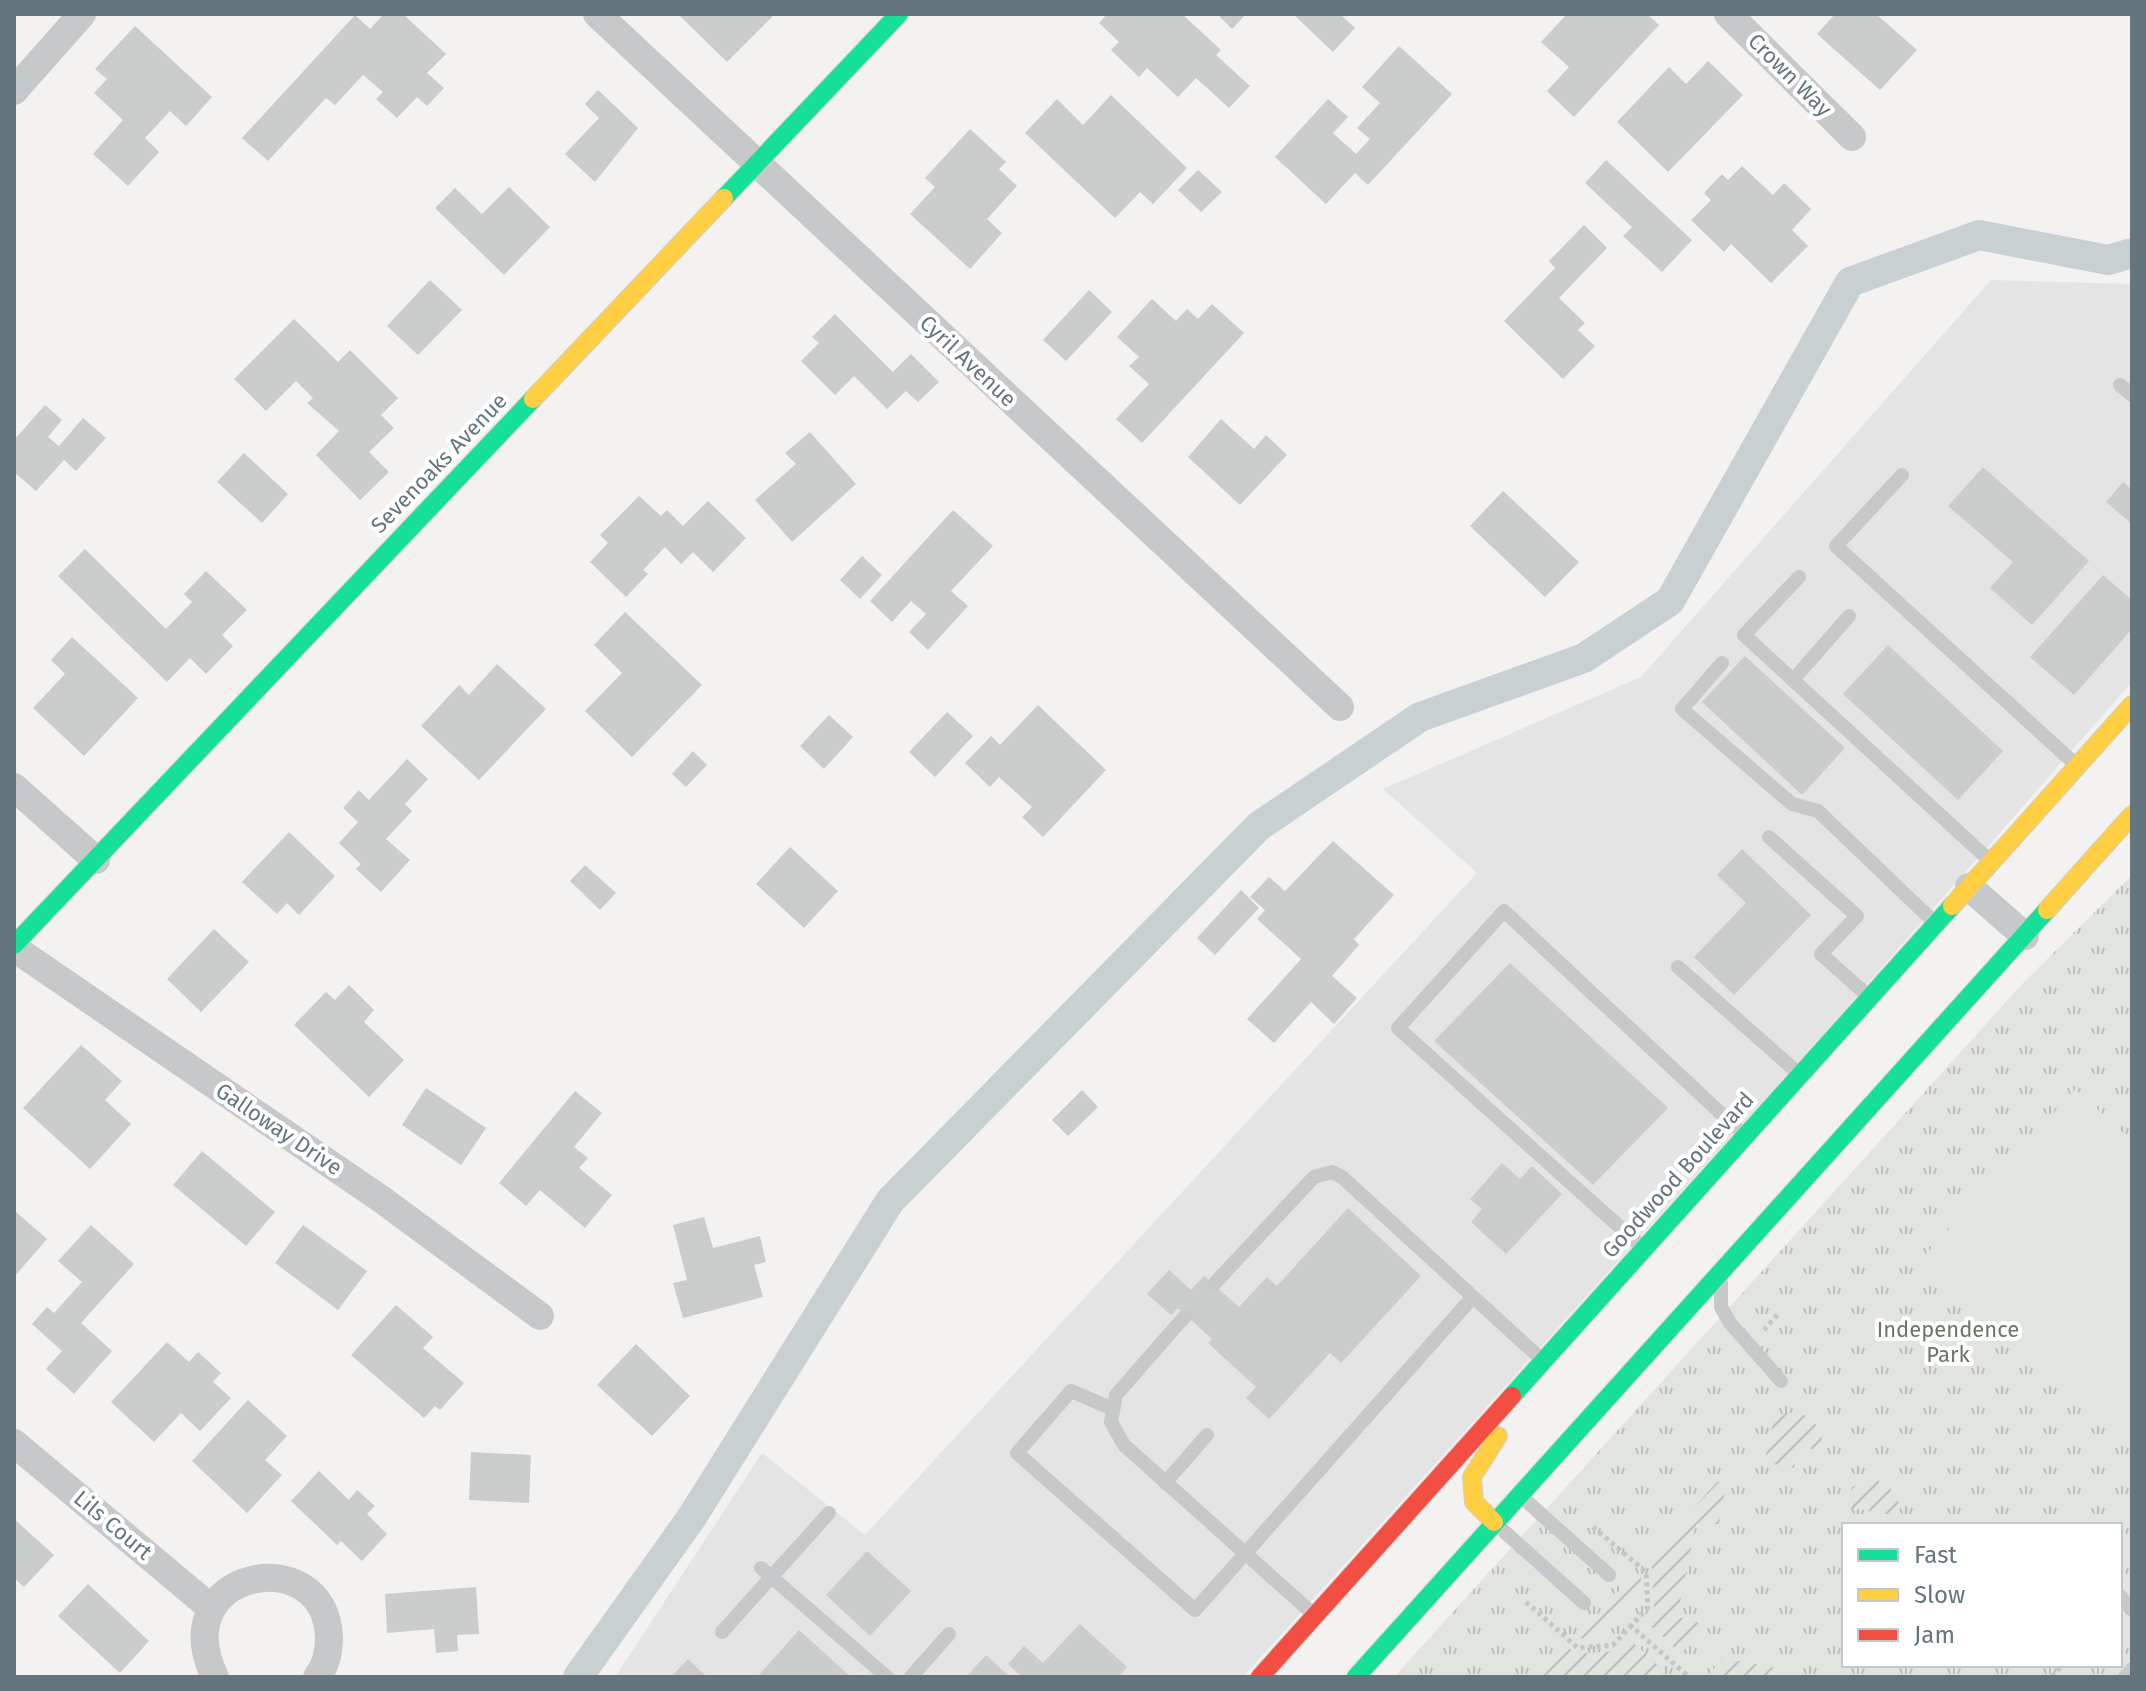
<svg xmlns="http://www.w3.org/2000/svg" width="2146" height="1691" font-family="'Fira Sans',sans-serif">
  <defs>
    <pattern id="park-tufts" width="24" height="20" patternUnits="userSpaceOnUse" patternTransform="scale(2)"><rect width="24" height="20" fill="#e2e5df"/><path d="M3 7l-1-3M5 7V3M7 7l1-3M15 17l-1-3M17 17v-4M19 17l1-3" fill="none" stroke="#bbbeba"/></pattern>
    <pattern id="garden-furrows" width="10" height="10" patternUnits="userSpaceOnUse" patternTransform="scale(2)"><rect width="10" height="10" fill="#e2e5df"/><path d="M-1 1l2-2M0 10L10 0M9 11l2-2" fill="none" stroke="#bbbeba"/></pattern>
  </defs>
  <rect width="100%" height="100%" fill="#f3f2f1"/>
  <polygon fill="#e3e4e3" points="1991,280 2132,284 2132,682 1825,1032 1243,1677 615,1677 762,1453 865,1535 1477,873 1383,789 1641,677"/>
  <path fill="url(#park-tufts)" fill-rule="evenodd" d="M2132,875V1677H1394L2025,981ZM1844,1525H2120V1665H1844Z"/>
  <g fill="url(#garden-furrows)">
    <polygon points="1785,1413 1802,1413 1824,1432 1818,1450 1799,1447 1794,1468 1769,1463 1765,1459 1773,1423"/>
    <polygon points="1873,1478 1890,1488 1901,1506 1897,1516 1852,1508 1847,1504 1852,1487"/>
    <path d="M1723,1480L1726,1484L1719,1524H1696L1677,1617L1697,1621C1703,1634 1689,1644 1681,1653L1647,1623L1643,1626L1640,1624L1654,1609L1652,1568L1645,1562L1716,1483Z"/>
    <polygon points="1636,1572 1641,1577 1641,1587 1593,1642 1577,1637"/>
    <polygon points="1628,1638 1664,1671 1659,1677 1542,1677 1568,1647 1576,1654 1616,1651"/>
    <polygon points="1723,1658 1776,1668 1777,1677 1707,1677"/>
  </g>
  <polygon fill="#e2e5df" points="2075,1089 2132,1141 2132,1433 1926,1254"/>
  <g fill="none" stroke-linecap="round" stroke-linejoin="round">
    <polyline stroke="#c8d0d2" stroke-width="30" points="578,1677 692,1517 890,1201 1259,826 1420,717 1584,658 1670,601 1850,282 1979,235 2108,260 2132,253"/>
  </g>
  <g fill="#cbcccc">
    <polygon points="384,14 403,14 446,54 427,73 444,88 427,106 417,97 397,118 376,99 383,92 363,75 335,105 326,98 268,161 242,138 355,15 370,29"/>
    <polygon points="678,14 775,14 727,62"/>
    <polygon points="1107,14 1182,14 1221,50 1216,55 1250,86 1229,108 1196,78 1178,97 1147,68 1139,77 1111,50 1119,42 1099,23"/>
    <polygon points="1217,14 1246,14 1232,29"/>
    <polygon points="1293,14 1340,14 1355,28 1333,52"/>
    <polygon points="1567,14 1647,14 1659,25 1574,117 1547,91 1569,67 1541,42"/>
    <polygon points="1835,14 1876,14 1917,50 1880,90 1817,34"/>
    <polygon points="135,26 212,97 186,126 170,111 145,138 159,152 128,186 93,154 123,120 94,93 107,79 95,69"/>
    <polygon points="1399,46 1452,94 1368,185 1355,173 1326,204 1275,157 1328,99 1348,117 1333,133 1356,154 1370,139 1357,128 1380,103 1362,87"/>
    <polygon points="1708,61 1743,95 1668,172 1617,122 1669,67 1686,84"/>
    <polygon points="598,90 638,128 595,182 565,154 599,118 585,104"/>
    <polygon points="1111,95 1187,168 1153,204 1140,192 1115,218 1025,133 1057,99 1083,125"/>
    <polygon points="970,129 1006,162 999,169 1017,186 987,219 1002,233 970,269 910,214 935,187 925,178"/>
    <polygon points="1606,160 1692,240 1662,272 1623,236 1632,227 1585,183"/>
    <polygon points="1742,166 1773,195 1784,183 1811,209 1792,230 1808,246 1771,283 1731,244 1724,252 1691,220 1711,200 1704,193 1722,174 1728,180"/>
    <polygon points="1198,170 1222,192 1201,212 1178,190"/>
    <polygon points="509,187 550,227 504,275 435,208 455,188 482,214"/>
    <polygon points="1584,225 1607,248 1559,298 1585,323 1578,330 1595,346 1563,379 1504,321 1555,268 1549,261"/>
    <polygon points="430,280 462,310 418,355 387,326"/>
    <polygon points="1089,290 1112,312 1066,361 1043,340"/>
    <polygon points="1152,299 1176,321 1187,309 1198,319 1212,304 1244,333 1142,443 1116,419 1149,384 1129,366 1139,357 1117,337"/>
    <polygon points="835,314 893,372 911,354 939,382 918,402 906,391 887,409 854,376 835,395 801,361 819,343 812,337"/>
    <polygon points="294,319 338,362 350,350 398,398 381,415 394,428 369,452 389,472 360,500 316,455 339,431 307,403 313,398 296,381 266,411 234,379"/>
    <polygon points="45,405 62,420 48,437 59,446 83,418 106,438 76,471 64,460 36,491 14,472 14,440"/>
    <polygon points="1221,419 1254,449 1266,435 1287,455 1240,505 1188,457"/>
    <polygon points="810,432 856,484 792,542 755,500 796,464 785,453"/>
    <polygon points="244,453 288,494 262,523 217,482"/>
    <polygon points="1983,467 2089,561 2032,625 1990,588 2013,562 1948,506"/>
    <polygon points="2123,482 2132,490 2132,524 2106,502"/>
    <polygon points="1503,491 1579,562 1545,597 1470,526"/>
    <polygon points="639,496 661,516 667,510 683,526 708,501 746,538 713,572 693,552 681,564 665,547 643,570 648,574 626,597 590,562 608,543 600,535"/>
    <polygon points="953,510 993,546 951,591 968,606 928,650 909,632 926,614 911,601 892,622 870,601"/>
    <polygon points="85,549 166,629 192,602 184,594 206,571 247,610 222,635 233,646 206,674 190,658 167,682 58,576"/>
    <polygon points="862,556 882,575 860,599 840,580"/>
    <polygon points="2103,575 2132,600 2132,629 2074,695 2030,657"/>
    <polygon points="625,612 702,685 632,757 585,711 622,673 594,645"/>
    <polygon points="72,637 138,698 84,756 33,708 65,674 51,660"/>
    <polygon points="1888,645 2003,751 1958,800 1843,694"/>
    <polygon points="1745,656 1845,748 1802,795 1702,702"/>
    <polygon points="497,664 546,709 479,780 421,726 459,685 469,695"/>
    <polygon points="1038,705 1106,770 1043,837 1022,817 1032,807 999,777 990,787 965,763 991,736 1000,745"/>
    <polygon points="947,712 973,736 935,777 909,752"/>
    <polygon points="829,715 853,737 824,769 800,746"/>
    <polygon points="693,751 707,765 686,787 672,774"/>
    <polygon points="407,759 428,779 405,804 412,811 386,839 410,860 381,892 356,869 361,864 339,843 358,822 343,808 359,790 369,800"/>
    <polygon points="289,832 335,876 299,915 287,903 277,914 242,882"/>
    <polygon points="1333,841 1394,895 1354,939 1359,945 1332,976 1357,998 1334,1024 1311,1002 1274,1043 1247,1019 1301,959 1257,919 1265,910 1250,897 1269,877 1285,891"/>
    <polygon points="790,847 838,891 804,928 756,884"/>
    <polygon points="1742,849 1811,915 1734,995 1694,957 1746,903 1717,875"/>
    <polygon points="585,865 616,893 600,910 570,881"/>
    <polygon points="1241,890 1259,908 1215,955 1197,938"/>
    <polygon points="214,929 249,962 201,1012 167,979"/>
    <polygon points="1510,963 1668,1108 1593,1185 1434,1041"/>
    <polygon points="349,985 374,1010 364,1022 404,1060 369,1097 294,1025 326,992 335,1000"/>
    <polygon points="81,1045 122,1081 105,1100 131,1124 90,1169 23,1108"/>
    <polygon points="426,1088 486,1128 461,1165 402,1125"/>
    <polygon points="1082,1090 1098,1107 1068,1136 1052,1120"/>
    <polygon points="575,1091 602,1113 574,1147 588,1158 579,1168 612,1195 585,1228 540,1190 526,1206 499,1183"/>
    <polygon points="202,1151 275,1212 246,1246 173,1185"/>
    <polygon points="1502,1163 1520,1179 1532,1166 1562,1194 1506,1254 1471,1222 1482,1209 1470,1199"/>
    <polygon points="1348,1208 1421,1276 1341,1363 1330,1353 1269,1419 1246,1398 1256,1387 1208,1343 1212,1339 1178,1308 1171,1315 1147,1294 1169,1270 1191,1290 1204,1276 1239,1307 1267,1277 1277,1286"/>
    <polygon points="16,1212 47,1239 14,1277 14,1215"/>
    <polygon points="704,1217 713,1248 760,1236 766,1262 754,1265 763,1297 683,1318 673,1283 687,1280 673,1225"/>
    <polygon points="91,1225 134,1264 81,1323 112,1351 74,1394 46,1369 62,1351 32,1324 47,1307 54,1313 82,1282 58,1261"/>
    <polygon points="303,1225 367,1271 338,1310 275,1263"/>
    <polygon points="396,1305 433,1337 423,1348 464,1383 440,1410 435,1406 424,1418 351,1355"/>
    <polygon points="167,1342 189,1362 198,1352 221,1373 213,1382 231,1398 200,1431 181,1413 154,1442 111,1402"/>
    <polygon points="636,1344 690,1396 652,1436 597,1385"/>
    <polygon points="248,1400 287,1436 265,1460 282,1475 247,1513 192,1461"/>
    <polygon points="471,1452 531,1455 529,1503 469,1500"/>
    <polygon points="319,1471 349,1500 357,1490 375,1506 367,1514 387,1534 362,1561 341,1541 337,1545 291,1501"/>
    <polygon points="14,1519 54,1555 24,1587 14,1578"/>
    <polygon points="867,1551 911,1591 870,1636 826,1595"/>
    <polygon points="88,1584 149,1641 120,1673 58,1616"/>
    <polygon points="476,1587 479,1634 457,1635 458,1651 436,1653 434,1629 387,1633 385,1594"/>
    <polygon points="1080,1624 1127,1667 1118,1677 1022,1677 1008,1664 1024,1646 1043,1663"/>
    <polygon points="799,1630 851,1677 757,1677"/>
    <polygon points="986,1655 1010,1677 966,1677"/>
    <polygon points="688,1659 707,1677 671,1677"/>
  </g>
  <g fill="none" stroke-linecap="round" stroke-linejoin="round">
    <g stroke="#d0d0d0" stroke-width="20">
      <g id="fast">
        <polyline points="724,198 899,14"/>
        <polyline points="14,945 533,399"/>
        <polyline points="1512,1396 1952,906"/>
        <polyline points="1356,1677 2047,910"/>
      </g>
    </g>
    <g stroke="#d0d0d0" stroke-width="20">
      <g id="slow">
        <polyline points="533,399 724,198"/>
        <polyline points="1952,906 2132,705"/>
        <polyline points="2047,910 2132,815"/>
        <polyline points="1494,1522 1474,1502 1472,1477 1498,1436"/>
      </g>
    </g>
    <g stroke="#d0d0d0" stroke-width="20">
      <polyline id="jam" points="1260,1677 1512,1396"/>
    </g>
    <g stroke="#c5c6c6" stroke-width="5" stroke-dasharray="4 4" stroke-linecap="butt">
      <polyline points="1764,1330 1778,1314"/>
      <polyline points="1593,1527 1646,1572 1648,1607 1631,1626 1689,1677"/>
      <polyline points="1526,1602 1578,1648 1613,1645 1631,1626"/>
      <polyline points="2052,1677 2062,1665"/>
    </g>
    <g stroke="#c7c8c9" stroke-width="14">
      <polyline points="2120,385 2132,395"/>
      <polyline points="1902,475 1836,546 2074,763"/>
      <polyline points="1799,577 1744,635 1988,859"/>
      <polyline points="1722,663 1682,709 1792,804 1818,811 1933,921"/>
      <polyline points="1793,680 1849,616"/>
      <polyline points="1769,837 1857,916 1821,954 1867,995"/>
      <polyline points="1678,967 1797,1072"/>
      <polyline points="1641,1246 1398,1028 1504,911 1743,1134"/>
      <polyline points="1721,1282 1721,1307 1730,1323 1781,1381"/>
      <polyline points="1214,1284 1314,1177 1332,1172 1342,1177 1540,1358"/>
      <polyline points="1186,1315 1116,1395 1111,1422 1124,1445 1312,1613"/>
      <polyline points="1113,1409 1071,1391 1017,1453 1195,1610 1472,1298"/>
      <polyline points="1165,1483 1207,1435"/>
      <polyline points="1523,1498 1609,1575"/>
      <polyline points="1497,1525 1584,1603"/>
      <polyline points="761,1568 887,1677"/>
      <polyline points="2120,1596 2132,1610"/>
      <polyline points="722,1632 829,1513"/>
      <polyline points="911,1677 949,1634"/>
      <polyline points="2125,1677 2132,1669"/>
    </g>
    <g stroke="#c7c8c9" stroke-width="28">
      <polyline points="597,14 1340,707"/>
      <polyline points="1728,14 1852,137"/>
      <polyline points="14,91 82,14"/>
      <polyline points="14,787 96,860"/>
      <polyline points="1969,887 2025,936"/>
      <polyline points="14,948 381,1199 540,1316"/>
      <polyline points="14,1443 211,1608"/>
      <path d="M215,1677C163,1570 325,1539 329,1637C329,1651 326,1666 317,1677"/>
    </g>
    <use href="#fast" stroke="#16e098" stroke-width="18"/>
    <use href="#slow" stroke="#ffcf43" stroke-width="18"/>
    <use href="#jam" stroke="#f24e42" stroke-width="18"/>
  </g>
  <g text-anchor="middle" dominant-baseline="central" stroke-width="8" stroke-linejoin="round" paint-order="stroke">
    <g font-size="22" fill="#65757e" stroke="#fff">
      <text transform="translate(1790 75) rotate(45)">Crown Way</text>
      <text transform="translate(968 361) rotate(43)">Cyril Avenue</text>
      <text transform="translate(439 463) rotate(-46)">Sevenoaks Avenue</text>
      <text transform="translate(279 1129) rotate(34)">Galloway Drive</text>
      <text transform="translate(1678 1175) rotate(-48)">Goodwood Boulevard</text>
      <text transform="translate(113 1525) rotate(40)">Lils Court</text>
    </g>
    <g font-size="22" fill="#687663" stroke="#fff">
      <text x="1948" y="1329">Independence<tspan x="1948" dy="25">Park</tspan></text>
    </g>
  </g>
  <rect width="2146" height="1691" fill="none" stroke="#65757e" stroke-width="32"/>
  <rect x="1842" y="1523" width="280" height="144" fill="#ffffff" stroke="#c1c8cb" stroke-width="2"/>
  <rect x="1858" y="1549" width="40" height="12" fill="#16e098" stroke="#c1c8cb" stroke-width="2"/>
  <text x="1914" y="1563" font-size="24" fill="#65757e">Fast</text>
  <rect x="1858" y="1589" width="40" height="12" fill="#ffcf43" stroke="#c1c8cb" stroke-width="2"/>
  <text x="1914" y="1603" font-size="24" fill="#65757e">Slow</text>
  <rect x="1858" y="1629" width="40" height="12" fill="#f24e42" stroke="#c1c8cb" stroke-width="2"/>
  <text x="1914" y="1643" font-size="24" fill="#65757e">Jam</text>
</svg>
